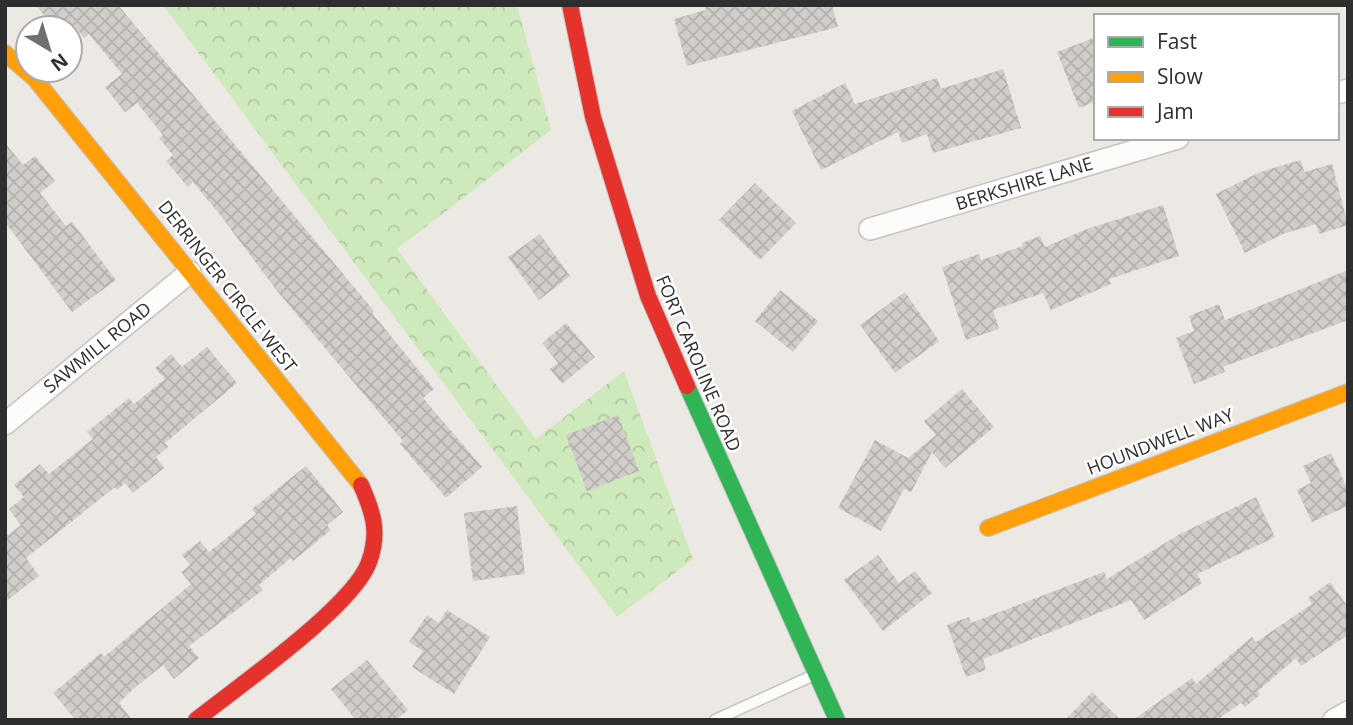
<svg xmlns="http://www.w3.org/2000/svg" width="1353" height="725" font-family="'Open Sans',sans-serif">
  <defs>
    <pattern id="forest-crowns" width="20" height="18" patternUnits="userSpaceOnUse" patternTransform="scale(1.75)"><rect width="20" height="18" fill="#cee9bb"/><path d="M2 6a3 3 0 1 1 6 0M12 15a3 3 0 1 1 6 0" fill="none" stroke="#b1c8a1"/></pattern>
    <pattern id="building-cross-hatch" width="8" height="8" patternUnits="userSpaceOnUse" patternTransform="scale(1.75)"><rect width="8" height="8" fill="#d1ceca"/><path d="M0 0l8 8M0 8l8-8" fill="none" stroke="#b4b1ae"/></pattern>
  </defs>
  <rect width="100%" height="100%" fill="#ece8e4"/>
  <polygon fill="url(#forest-crowns)" points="163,5 517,5 551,130 397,249 536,439 624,371 693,559 617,617"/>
  <g fill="url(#building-cross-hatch)">
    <polygon points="36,5 118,5 374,311 372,313 434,389 423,398 482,467 446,498 400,444 403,441 278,292 220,215 193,182 188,187 166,161 173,155 159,138 163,135 137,103 125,112 105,87 122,74 89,34 84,38 74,25 54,28"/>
    <polygon points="705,5 832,5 838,27 687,66 674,19 706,10"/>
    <polygon points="1096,37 1096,101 1079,108 1057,52"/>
    <polygon points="1003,69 1021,128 933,153 927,134 902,143 898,132 821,170 792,111 845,83 855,104 937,78 941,89"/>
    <polygon points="5,143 23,165 35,156 55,181 40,193 66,226 72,222 116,280 72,312 5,222"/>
    <polygon points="1301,160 1304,172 1332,164 1348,225 1319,234 1316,224 1283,234 1245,253 1216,194 1260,172"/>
    <polygon points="755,183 796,223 760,260 719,220"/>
    <polygon points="1163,205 1179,256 1109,279 1111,284 1051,310 1043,293 993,310 999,329 966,340 942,267 979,254 981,260 1023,246 1022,243 1040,236 1045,247 1087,229"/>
    <polygon points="540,234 570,276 539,300 508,257"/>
    <polygon points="1348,270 1348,320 1223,367 1225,372 1194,384 1176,338 1194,331 1189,316 1219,304 1225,320"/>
    <polygon points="780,290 818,321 793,352 755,321"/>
    <polygon points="905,292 939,341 895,373 860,325"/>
    <polygon points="566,323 595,357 562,384 550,369 558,363 542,343"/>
    <polygon points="207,347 237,383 165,443 168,447 156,457 164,468 133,493 125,483 117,490 115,487 26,558 39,576 5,602 5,532 8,535 21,525 9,509 24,497 14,485 40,464 49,474 93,439 87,432 129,398 134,404 165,379 155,368 171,354 182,367"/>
    <polygon points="962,389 994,427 945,468 932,452 911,492 904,489 881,531 838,508 875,440 908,458 936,435 924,421"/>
    <polygon points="618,415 639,471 587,491 566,435"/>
    <polygon points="1331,453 1348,490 1348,506 1312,522 1297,490 1311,483 1303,466"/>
    <polygon points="306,466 343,512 327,525 331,530 293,561 291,558 259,585 263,590 189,646 199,658 174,679 163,665 132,690 119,703 132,720 76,720 53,693 101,653 104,657 191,584 181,572 190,565 182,555 200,541 209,552 256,514 252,509"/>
    <polygon points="1256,497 1275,537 1197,574 1202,583 1144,620 1131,600 983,659 986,670 966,677 947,625 969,617 971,623 1104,572 1107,579 1178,535"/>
    <polygon points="517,506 525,574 473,581 464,513"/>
    <polygon points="878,555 899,583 915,571 932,593 883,631 844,580"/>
    <polygon points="1330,582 1348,607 1348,635 1301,666 1296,658 1258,691 1260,695 1245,707 1241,703 1217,720 1133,720 1192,678 1196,684 1252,637 1256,642 1312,604 1308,598"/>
    <polygon points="447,610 490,637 454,694 412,667 423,651 409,642 427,615 439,623"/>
    <polygon points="367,660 408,710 396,720 356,720 331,689"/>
    <polygon points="1092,692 1121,720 1065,720"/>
  </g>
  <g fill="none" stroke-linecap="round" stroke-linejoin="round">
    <g stroke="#c6c4c5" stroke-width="13">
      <polyline id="lane" points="715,720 814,675"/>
    </g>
    <g stroke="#c6c4c5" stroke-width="24">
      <g id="street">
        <polyline points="1337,93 1348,90"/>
        <polyline points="870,229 1178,138"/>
        <polyline points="5,424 190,272"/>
        <polyline points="1334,720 1348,712"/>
      </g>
    </g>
    <g stroke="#c6c4c5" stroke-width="18">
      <polyline id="fast" points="687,386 837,720"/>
    </g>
    <g stroke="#c6c4c5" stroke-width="18">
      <g id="slow">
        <polyline points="5,53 35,79 361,485"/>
        <polyline points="988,528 1348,392"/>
      </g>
    </g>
    <g stroke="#c6c4c5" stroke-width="18">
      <g id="jam">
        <polyline points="570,5 593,117 648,296 687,386"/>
        <path d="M196,720C236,688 354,606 369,562C380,532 373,512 361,485"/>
      </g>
    </g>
    <use href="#lane" stroke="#fcfcfb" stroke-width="10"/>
    <use href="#street" stroke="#fcfcfb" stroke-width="21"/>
    <use href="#fast" stroke="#30b455" stroke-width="16"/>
    <use href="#slow" stroke="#ff9f0a" stroke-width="16"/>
    <use href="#jam" stroke="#e5322d" stroke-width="16"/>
  </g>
  <g text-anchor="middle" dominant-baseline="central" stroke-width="5" stroke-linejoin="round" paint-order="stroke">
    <g font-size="18" fill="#2e2e2e" stroke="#fff">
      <text transform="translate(1024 183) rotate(-17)">BERKSHIRE LANE</text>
      <text transform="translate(228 286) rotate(52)">DERRINGER CIRCLE WEST</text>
      <text transform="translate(97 347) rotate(-39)">SAWMILL ROAD</text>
      <text transform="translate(699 363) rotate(67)">FORT CAROLINE ROAD</text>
      <text transform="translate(1160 441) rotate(-21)">HOUNDWELL WAY</text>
    </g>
  </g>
  <rect width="1353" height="725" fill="none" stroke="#2e2e2e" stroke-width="14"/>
  <rect x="1094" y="14" width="245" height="126" fill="#ffffff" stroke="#ababab" stroke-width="2"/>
  <rect x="1108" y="37" width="35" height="10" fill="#30b455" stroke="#ababab" stroke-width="2"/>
  <text x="1157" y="49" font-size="21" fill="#2e2e2e">Fast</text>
  <rect x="1108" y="72" width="35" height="10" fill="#ff9f0a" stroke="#ababab" stroke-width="2"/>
  <text x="1157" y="84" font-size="21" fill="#2e2e2e">Slow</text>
  <rect x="1108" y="107" width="35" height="10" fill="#e5322d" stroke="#ababab" stroke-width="2"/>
  <text x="1157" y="119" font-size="21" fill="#2e2e2e">Jam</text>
  <g transform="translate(49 49) rotate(142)"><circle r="33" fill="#ffffff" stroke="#ababab" stroke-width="2"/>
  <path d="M0-5L12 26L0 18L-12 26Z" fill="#706f6e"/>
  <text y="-10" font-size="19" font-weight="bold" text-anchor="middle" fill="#2e2e2e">N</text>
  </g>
</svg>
